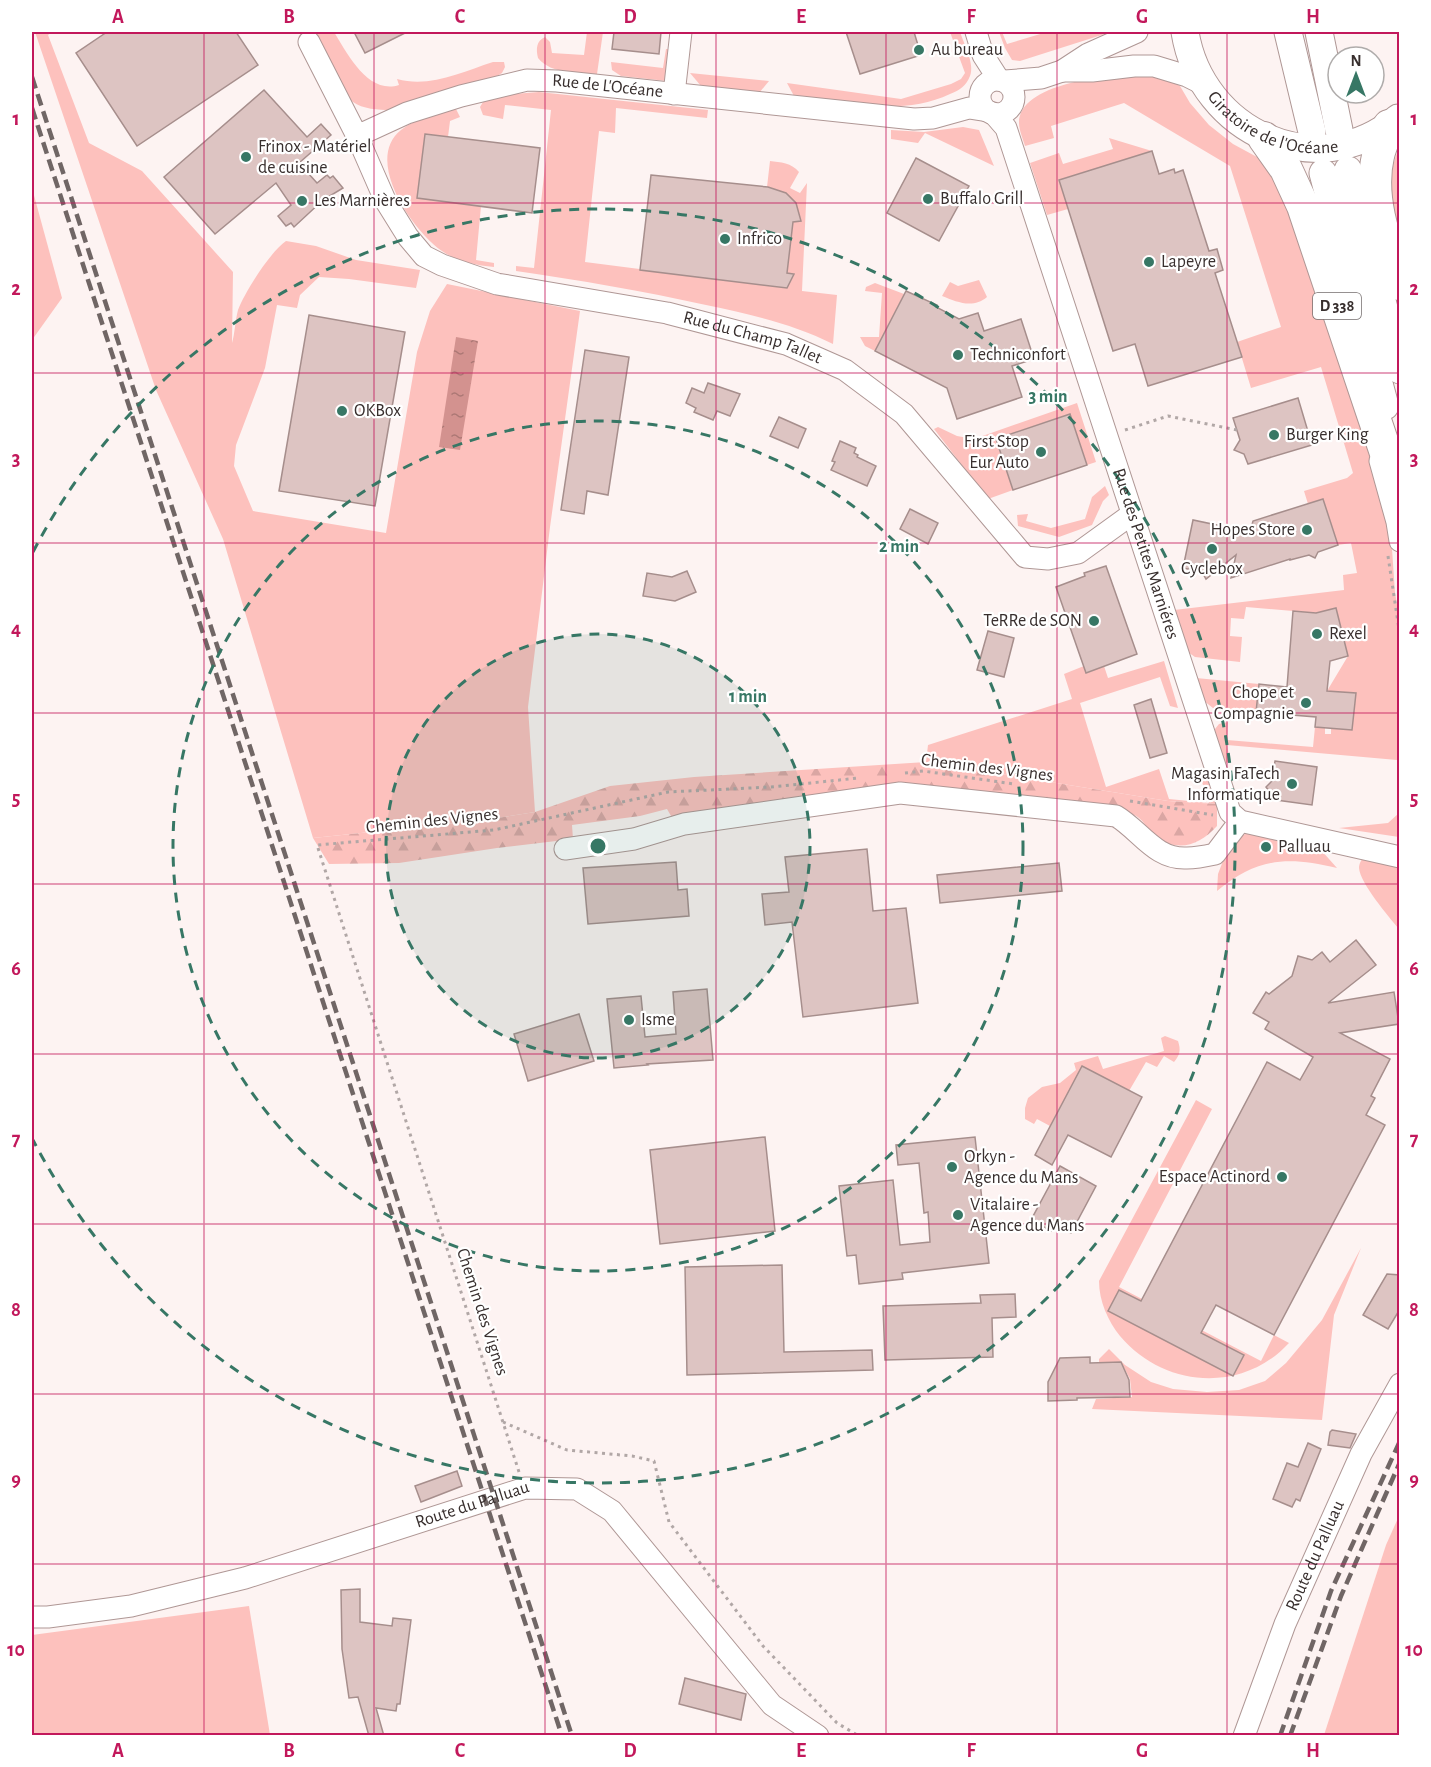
<svg xmlns="http://www.w3.org/2000/svg" width="1431" height="1767" font-family="'Alegreya Sans',sans-serif">
  <defs>
    <pattern id="forest-firs" width="22" height="20" patternUnits="userSpaceOnUse" patternTransform="scale(1.5)"><rect width="22" height="20" fill="#fdc1bd"/><path d="M5 1l3.5 6h-7zM16 11l3.5 6h-7z" fill="#daa6a3"/></pattern>
    <pattern id="water-ripples" width="26" height="14" patternUnits="userSpaceOnUse" patternTransform="scale(1.5)"><rect width="26" height="14" fill="#d3928f"/><path d="M2 4q2-2 4 0t4 0M15 11q2-2 4 0t4 0" fill="none" stroke="#ac7875"/></pattern>
  </defs>
  <rect width="100%" height="100%" fill="#fdf3f2"/>
  <g fill="#fdc1bd">
    <path d="M35,32H52L48,35L89,143L142,171L233,272L232,343C235,333 235,321 238,310C245,292 270,252 286,241L316,246L356,260L420,270L416,288L349,279L319,277L300,295L297,308L277,305L265,368L236,445L234,466L253,511L386,533L417,352L430,311L447,284L580,311L550,527L528,707L535,812L485,820L313,838L223,539L156,390Z"/>
    <path d="M317,32H334C347,53 368,95 399,85L397,79C430,88 462,72 493,62H504L505,67L502,73L492,79L390,110C379,110 362,109 353,102C342,94 320,45 317,32Z"/>
    <path d="M587,32H603L597,74C578,72 552,75 538,58C536,49 536,41 545,37L550,42L552,53L584,55Z"/>
    <path d="M950,32H960C964,44 975,64 970,76C966,86 960,90 950,94C902,117 845,102 794,96L787,83L901,99L951,84L961,79L965,73Z"/>
    <polygon points="999,32 1002,32 1007,44 1047,32 1111,32 1020,61 1012,60 1005,48"/>
    <polygon points="666,49 679,50 676,82 621,76 612,70 611,62 663,68"/>
    <path d="M1137,72L1166,78L1180,86L1190,103L1209,125L1233,144L1257,157L1275,175L1354,401L1391,534L1395,593L1400,622L1399,781L1397,760L1227,745L1230,761L1226,763L1221,760L1214,740L1215,729L1219,724L1228,722L1227,740L1313,747L1315,727L1325,728V734H1331V728L1352,730L1356,693L1327,691L1348,656L1336,608L1316,613L1246,607L1244,619L1231,618L1230,636L1242,637L1240,662L1195,657L1185,650L1174,610L1344,590L1343,575L1357,573L1351,543L1338,545L1323,499L1308,504L1304,491L1347,478L1353,473L1321,367L1251,388L1237,342L1281,327L1230,166L1124,103L1051,126L1054,138L1025,146C1023,139 1019,130 1019,123C1019,83 1107,76 1137,72Z"/>
    <polygon points="690,73 769,81 759,93 701,86"/>
    <path d="M539,92L708,110L707,118L616,108L615,133L599,131L585,262L787,288L794,275L787,273L793,222L801,221C794,198 790,194 767,187L770,161C780,162 792,163 799,172L790,188L800,193L807,183L802,291L837,295L833,344C793,324 749,314 706,305C643,291 579,280 516,271V266L534,268L551,110L505,105L503,119L483,115L480,107L483,102L514,94Z"/>
    <path d="M456,109L460,117L450,121L448,137L425,134L417,198L481,206L476,260L494,263V267C475,265 458,262 442,251C413,231 363,160 401,130C416,118 438,114 456,109Z"/>
    <polygon points="963,127 979,130 994,166 925,133 918,143 891,139 891,130 924,132"/>
    <polygon points="1109,138 1152,151 1060,180 1068,209 1047,215 1030,163 1059,153 1063,164 1113,149"/>
    <path d="M1399,148V229C1391,198 1386,179 1399,148Z"/>
    <polygon points="32,188 62,298 32,340"/>
    <path d="M979,280L987,297C973,309 957,302 942,296L950,282L958,286Z"/>
    <polygon points="875,283 904,294 875,351 865,346 860,337 879,337 882,293 865,291 866,287"/>
    <polygon points="1077,403 1096,462 1087,465 1069,414 996,439 1013,490 988,499 934,429 938,427 957,436 974,439"/>
    <polygon points="1105,486 1109,495 1103,501 1092,525 1059,537 1018,526 1017,515 1028,514 1026,521 1051,528 1085,519 1092,497"/>
    <polygon points="1164,661 1178,708 1170,706 1160,677 1080,703 1106,787 1159,769 1169,799 1209,803 1201,779 1208,777 1217,804 1168,801 926,762 928,745 1072,699 1064,674 1084,666 1087,673 1104,666 1108,678"/>
    <polygon points="1196,678 1259,684 1256,712 1213,708 1204,701"/>
    <polygon points="1399,804 1399,837 1339,828 1388,823 1398,814"/>
    <path d="M1255,830L1313,841L1337,868C1287,856 1257,858 1217,891L1218,874L1231,840Z"/>
    <path d="M1365,855L1399,865V929C1389,917 1360,883 1359,868C1359,863 1362,859 1365,855Z"/>
    <path d="M1165,1036L1178,1041C1181,1050 1180,1055 1174,1062L1164,1056L1157,1067L1146,1062L1129,1091L1082,1066L1050,1126L1037,1119L1034,1124L1025,1119V1108L1028,1098L1042,1087L1060,1083L1076,1070L1074,1063L1098,1056L1103,1069L1164,1051L1161,1038Z"/>
    <path d="M1196,1100L1212,1109L1119,1287L1261,1361L1274,1335L1289,1343C1242,1394 1164,1388 1120,1336C1108,1321 1099,1301 1099,1281Z"/>
    <polygon points="1361,1248 1334,1315 1322,1420 1092,1409 1096,1399 1132,1397 1130,1379 1121,1362 1099,1362 1099,1359 1109,1349 1125,1365 1151,1382 1173,1389 1207,1392 1239,1390 1265,1381 1286,1363 1322,1320"/>
    <polygon points="1399,1516 1399,1735 1324,1735 1386,1545"/>
    <polygon points="249,1606 270,1735 32,1735 32,1635"/>
  </g>
  <path fill="url(#forest-firs)" d="M926,762L1168,801L1217,804V826C1198,847 1174,854 1151,832C1147,828 1144,822 1139,818C1133,813 1123,811 1117,808L954,790L712,809L674,821L667,809L640,816L572,825L573,839L497,848L399,863L329,864L313,838L485,820L535,812L610,786L694,777Z"/>
  <polygon fill="url(#water-ripples)" points="456,337 478,341 460,450 439,447"/>
  <g fill="#ddc4c2" stroke="#a68e8c" stroke-width="1.5">
    <polygon points="107,32 236,32 258,65 137,146 76,53"/>
    <polygon points="354,32 407,32 365,53"/>
    <polygon points="614,32 661,32 659,54 612,49"/>
    <polygon points="846,32 914,32 921,55 860,74"/>
    <polygon points="264,90 307,137 321,124 331,135 299,163 317,183 327,175 330,178 333,176 343,188 323,200 294,227 291,223 286,226 278,216 291,205 276,183 215,234 164,177"/>
    <polygon points="425,134 540,148 532,213 417,198"/>
    <polygon points="1152,151 1159,174 1174,169 1175,173 1183,170 1209,251 1217,249 1223,270 1215,273 1242,357 1148,386 1135,344 1113,351 1059,180"/>
    <polygon points="916,158 969,186 939,241 887,213"/>
    <polygon points="651,175 768,187 786,193 796,203 801,221 793,222 787,273 794,274 787,288 640,270"/>
    <polygon points="906,291 937,305 936,307 959,319 978,313 984,331 1021,319 1034,359 1012,366 1022,397 957,419 947,388 875,351"/>
    <polygon points="309,315 405,332 375,506 279,491"/>
    <polygon points="585,350 629,357 608,495 587,491 584,514 561,510"/>
    <polygon points="708,383 740,394 730,416 717,411 713,420 694,412 696,408 686,403 692,388 704,393"/>
    <polygon points="1298,398 1312,445 1248,464 1244,454 1234,450 1240,440 1233,418"/>
    <polygon points="1070,414 1087,465 1013,490 996,439"/>
    <polygon points="779,417 806,429 798,448 770,436"/>
    <polygon points="840,441 856,448 854,453 858,455 857,457 876,466 867,486 831,470 835,462 832,461"/>
    <polygon points="1323,499 1338,545 1318,552 1315,558 1309,555 1290,560 1290,559 1231,578 1236,555 1206,579 1202,572 1183,568 1193,520 1250,532 1253,521"/>
    <polygon points="910,509 938,523 928,544 900,529"/>
    <polygon points="1106,566 1137,654 1086,673 1056,587 1085,576 1084,573"/>
    <polygon points="687,571 696,592 675,601 643,596 647,573 672,577"/>
    <polygon points="1336,608 1348,656 1330,661 1327,691 1356,693 1352,730 1315,727 1316,717 1256,712 1259,684 1287,687 1293,611 1316,613"/>
    <polygon points="988,631 1014,638 1004,677 977,670"/>
    <polygon points="1151,699 1167,753 1150,758 1134,705"/>
    <polygon points="1275,761 1317,767 1312,805 1276,800 1266,787 1272,781"/>
    <polygon points="867,849 873,911 906,908 918,1003 803,1017 792,922 765,925 762,894 789,892 785,857"/>
    <polygon points="676,862 678,890 687,889 689,916 588,924 583,868"/>
    <polygon points="1059,863 1062,891 940,903 937,875"/>
    <polygon points="1356,940 1376,965 1328,1003 1394,992 1399,1024 1340,1033 1390,1059 1371,1096 1375,1098 1366,1115 1385,1125 1274,1335 1216,1305 1201,1333 1244,1355 1233,1376 1108,1311 1119,1290 1141,1301 1267,1062 1300,1080 1313,1057 1265,1029 1269,1022 1253,1013 1266,992 1269,994 1292,976 1298,956 1312,960 1322,952 1330,962"/>
    <polygon points="707,989 713,1060 647,1064 648,1065 614,1068 607,999 641,996 645,1037 676,1034 673,992"/>
    <polygon points="579,1014 594,1061 528,1081 514,1034"/>
    <polygon points="1082,1066 1142,1097 1111,1157 1068,1135 1052,1165 1035,1155"/>
    <polygon points="765,1137 775,1231 660,1244 650,1150"/>
    <polygon points="975,1137 989,1263 902,1273 903,1279 859,1284 856,1255 847,1256 839,1186 893,1180 900,1245 930,1242 928,1212 924,1213 919,1163 898,1165 896,1145"/>
    <polygon points="1060,1166 1096,1186 1071,1233 1055,1225 1051,1231 1031,1220"/>
    <polygon points="782,1265 784,1352 872,1350 873,1370 687,1375 685,1267"/>
    <polygon points="1387,1274 1400,1275 1400,1309 1388,1329 1363,1315"/>
    <polygon points="1015,1294 1016,1317 992,1318 993,1357 885,1360 883,1306 981,1303 980,1295"/>
    <polygon points="1090,1357 1090,1363 1121,1362 1129,1380 1130,1397 1077,1398 1077,1400 1048,1401 1048,1382 1060,1358"/>
    <polygon points="1332,1430 1356,1434 1350,1448 1328,1445 1330,1432"/>
    <polygon points="1308,1443 1321,1449 1300,1501 1296,1499 1292,1507 1273,1499 1287,1463 1298,1467"/>
    <polygon points="457,1471 462,1486 421,1502 415,1486"/>
    <polygon points="360,1589 360,1622 392,1626 393,1618 411,1620 400,1704 397,1704 396,1711 376,1708 384,1736 369,1736 358,1697 349,1698 342,1649 341,1590"/>
    <polygon points="685,1678 746,1694 741,1720 679,1704"/>
  </g>
  <g fill="none" stroke-linecap="round" stroke-linejoin="round">
    <g stroke="#af9795" stroke-width="23">
      <g id="minor">
        <polyline points="976,32 983,55 999,80"/>
        <path id="s1" d="M309,42L357,136L407,113L461,96L527,80L557,81L914,119L933,118L969,108L988,111"/>
        <polyline points="1062,71 1092,71 1134,66 1154,66 1187,76 1203,84"/>
        <circle cx="997" cy="97" r="17"/>
        <polyline points="1005,81 1041,78 1062,71 1088,54 1137,32"/>
        <polyline points="674,94 681,32"/>
        <path id="s2" d="M993,113L1006,128L1230,812L1240,821L1400,857"/>
        <path id="s3" d="M357,136L385,200L408,237L424,256L442,265L497,284L667,313L786,344L845,370L904,414L1025,557L1048,559L1078,553L1132,514"/>
        <polyline points="1380,461 1397,522 1400,541"/>
        <path d="M565,849L634,839L684,824L900,793L1116,816C1140,830 1155,860 1187,858C1196,858 1206,856 1215,854L1240,821"/>
        <path id="s4" d="M32,1617H48L131,1606L245,1578L525,1488L577,1489L612,1511L772,1705L818,1736"/>
        <path id="s5" d="M1244,1736L1285,1624L1361,1454L1400,1384"/>
      </g>
    </g>
    <g stroke="#af9795" stroke-width="29">
      <g id="major">
        <path id="s6" d="M1185,32C1201,132 1317,186 1398,118"/>
        <polyline points="1288,32 1312,132"/>
        <polyline points="1319,32 1339,130"/>
        <polyline points="1348,170 1400,370"/>
        <polyline points="1323,173 1385,406"/>
      </g>
    </g>
    <g stroke="#af9795" stroke-width="34">
      <g id="highway">
        <path d="M1389,126C1385,136 1380,146 1378,156C1368,199 1386,244 1400,284"/>
        <polyline points="1264,138 1286,169 1303,206 1391,468 1400,479"/>
      </g>
    </g>
    <g stroke="#b1a7a6" stroke-width="3" stroke-dasharray="3 4.5" stroke-linecap="butt">
      <polyline points="1125,430 1168,416 1237,430"/>
      <polyline points="1388,556 1400,636"/>
      <polyline points="905,773 923,771 1014,784"/>
      <polyline points="1130,801 1213,815"/>
      <polyline points="503,1422 567,1450 632,1456 654,1461 669,1522 763,1646 837,1723 859,1736"/>
      <polyline points="519,1472 317,845 494,830 668,792 771,787 859,778"/>
    </g>
    <use href="#minor" stroke="#fff" stroke-width="21"/>
    <use href="#major" stroke="#fff" stroke-width="27"/>
    <use href="#highway" stroke="#fff" stroke-width="32"/>
    <g stroke="#706665" stroke-width="4.5" stroke-dasharray="12 6" stroke-linecap="butt">
      <polyline points="32,77 572,1736"/>
      <polyline points="32,108 562,1736"/>
      <polyline points="1280,1736 1331,1591 1400,1441"/>
      <polyline points="1290,1736 1341,1596 1400,1462"/>
    </g>
  </g>
  <path fill="none" stroke="#c2185b" stroke-width="1.5" stroke-opacity="0.55" d="M204,32V1736M374,32V1736M545,32V1736M716,32V1736M886,32V1736M1057,32V1736M1227,32V1736M32,203H1400M32,373H1400M32,543H1400M32,713H1400M32,884H1400M32,1054H1400M32,1224H1400M32,1394H1400M32,1564H1400"/>
  <circle cx="598" cy="846" r="212" fill="#377765" fill-opacity=".12"/>
  <g fill="none" stroke="#377765" stroke-width="3" stroke-dasharray="10 8">
    <circle cx="598" cy="846" r="212"/>
    <circle cx="598" cy="846" r="425"/>
    <path d="M33 552A637 637 0 1 1 33 1140"/>
  </g>
  <g fill="#377765" stroke="#fff" stroke-width="2">
    <circle cx="919" cy="50" r="6"/>
    <circle cx="246" cy="157" r="6"/>
    <circle cx="928" cy="199" r="6"/>
    <circle cx="302" cy="201" r="6"/>
    <circle cx="725" cy="239" r="6"/>
    <circle cx="1149" cy="262" r="6"/>
    <circle cx="958" cy="355" r="6"/>
    <circle cx="342" cy="411" r="6"/>
    <circle cx="1274" cy="435" r="6"/>
    <circle cx="1041" cy="452" r="6"/>
    <circle cx="1307" cy="530" r="6"/>
    <circle cx="1212" cy="549" r="6"/>
    <circle cx="1094" cy="621" r="6"/>
    <circle cx="1317" cy="634" r="6"/>
    <circle cx="1306" cy="703" r="6"/>
    <circle cx="1292" cy="784" r="6"/>
    <circle cx="1266" cy="847" r="6"/>
    <circle cx="629" cy="1020" r="6"/>
    <circle cx="952" cy="1167" r="6"/>
    <circle cx="1282" cy="1177" r="6"/>
    <circle cx="958" cy="1215" r="6"/>
  </g>
  <g text-anchor="middle" dominant-baseline="central" stroke-width="4.5" stroke-linejoin="round" paint-order="stroke">
    <rect fill="#fff" stroke="#746d6d" stroke-width="1.5" x="1313" y="293" width="48" height="26" rx="4.5"/>
    <g font-size="16" font-weight="bold" fill="#382f2e">
      <text x="1337" y="306">D 338</text>
    </g>
    <g font-size="18" fill="#382f2e" stroke="#fff" text-anchor="start">
      <text x="931" y="50">Au bureau</text>
      <text x="258" y="147">Frinox - Matériel<tspan x="258" dy="21">de cuisine</tspan></text>
      <text x="940" y="199">Buffalo Grill</text>
      <text x="314" y="201">Les Marnières</text>
      <text x="737" y="239">Infrico</text>
      <text x="1161" y="262">Lapeyre</text>
      <text x="970" y="355">Techniconfort</text>
      <text x="354" y="411">OKBox</text>
      <text x="1286" y="435">Burger King</text>
      <text x="1029" y="442" text-anchor="end">First Stop<tspan x="1029" dy="21">Eur Auto</tspan></text>
      <text x="1295" y="530" text-anchor="end">Hopes Store</text>
      <text x="1212" y="569" text-anchor="middle">Cyclebox</text>
      <text x="1082" y="621" text-anchor="end">TeRRe de SON</text>
      <text x="1329" y="634">Rexel</text>
      <text x="1294" y="693" text-anchor="end">Chope et<tspan x="1294" dy="21">Compagnie</tspan></text>
      <text x="1280" y="774" text-anchor="end">Magasin FaTech<tspan x="1280" dy="21">Informatique</tspan></text>
      <text x="1278" y="847">Palluau</text>
      <text x="641" y="1020">Isme</text>
      <text x="964" y="1157">Orkyn -<tspan x="964" dy="21">Agence du Mans</tspan></text>
      <text x="1270" y="1177" text-anchor="end">Espace Actinord</text>
      <text x="970" y="1205">Vitalaire -<tspan x="970" dy="21">Agence du Mans</tspan></text>
    </g>
    <g font-size="18" fill="#382f2e" stroke="#fff">
      <text stroke="none"><textPath href="#s1" startOffset="366">Rue de L'Océane</textPath></text>
      <text stroke="none"><textPath href="#s6" startOffset="140">Giratoire de l'Océane</textPath></text>
      <text stroke="none"><textPath href="#s3" startOffset="478">Rue du Champ Tallet</textPath></text>
      <text stroke="none"><textPath href="#s2" startOffset="468">Rue des Petites Marniéres</textPath></text>
      <text transform="translate(987 768) rotate(7)">Chemin des Vignes</text>
      <text transform="translate(432 821) rotate(-6)">Chemin des Vignes</text>
      <text transform="translate(482 1312) rotate(72)">Chemin des Vignes</text>
      <text stroke="none"><textPath href="#s4" startOffset="456">Route du Palluau</textPath></text>
      <text stroke="none"><textPath href="#s5" startOffset="194">Route du Palluau</textPath></text>
    </g>
  </g>
  <circle cx="598" cy="846" r="9" fill="#377765" stroke="#fff" stroke-width="3"/>
  <g font-size="18" text-anchor="middle" font-weight="bold" fill="#377765" stroke="#fff" stroke-width="4.5" stroke-linejoin="round" paint-order="stroke">
    <text x="1048" y="402">3 min</text>
    <text x="899" y="552">2 min</text>
    <text x="748" y="702">1 min</text>
  </g>
  <rect width="1431" height="1767" fill="none" stroke="#ffffff" stroke-width="66"/>
  <g transform="translate(1356 75)"><circle r="28" fill="#ffffff" stroke="#afacab" stroke-width="1.5"/>
  <path d="M0-4.5L10 22L0 15L-10 22Z" fill="#377765"/>
  <text y="-9" font-size="16" font-weight="bold" text-anchor="middle" fill="#382f2e">N</text>
  </g>
  <rect x="33" y="33" width="1365" height="1701" fill="none" stroke="#c2185b" stroke-width="2"/>
  <g font-size="20" text-anchor="middle" font-weight="bold" fill="#c2185b">
    <text x="118" y="23">A</text>
    <text x="289" y="23">B</text>
    <text x="460" y="23">C</text>
    <text x="630" y="23">D</text>
    <text x="801" y="23">E</text>
    <text x="971" y="23">F</text>
    <text x="1142" y="23">G</text>
    <text x="1313" y="23">H</text>
    <text x="16" y="125">1</text>
    <text x="1414" y="125">1</text>
    <text x="16" y="295">2</text>
    <text x="1414" y="295">2</text>
    <text x="16" y="465">3</text>
    <text x="1414" y="465">3</text>
    <text x="16" y="635">4</text>
    <text x="1414" y="635">4</text>
    <text x="16" y="805">5</text>
    <text x="1414" y="805">5</text>
    <text x="16" y="975">6</text>
    <text x="1414" y="975">6</text>
    <text x="16" y="1145">7</text>
    <text x="1414" y="1145">7</text>
    <text x="16" y="1316">8</text>
    <text x="1414" y="1316">8</text>
    <text x="16" y="1486">9</text>
    <text x="1414" y="1486">9</text>
    <text x="16" y="1656">10</text>
    <text x="1414" y="1656">10</text>
    <text x="118" y="1757">A</text>
    <text x="289" y="1757">B</text>
    <text x="460" y="1757">C</text>
    <text x="630" y="1757">D</text>
    <text x="801" y="1757">E</text>
    <text x="971" y="1757">F</text>
    <text x="1142" y="1757">G</text>
    <text x="1313" y="1757">H</text>
  </g>
</svg>
